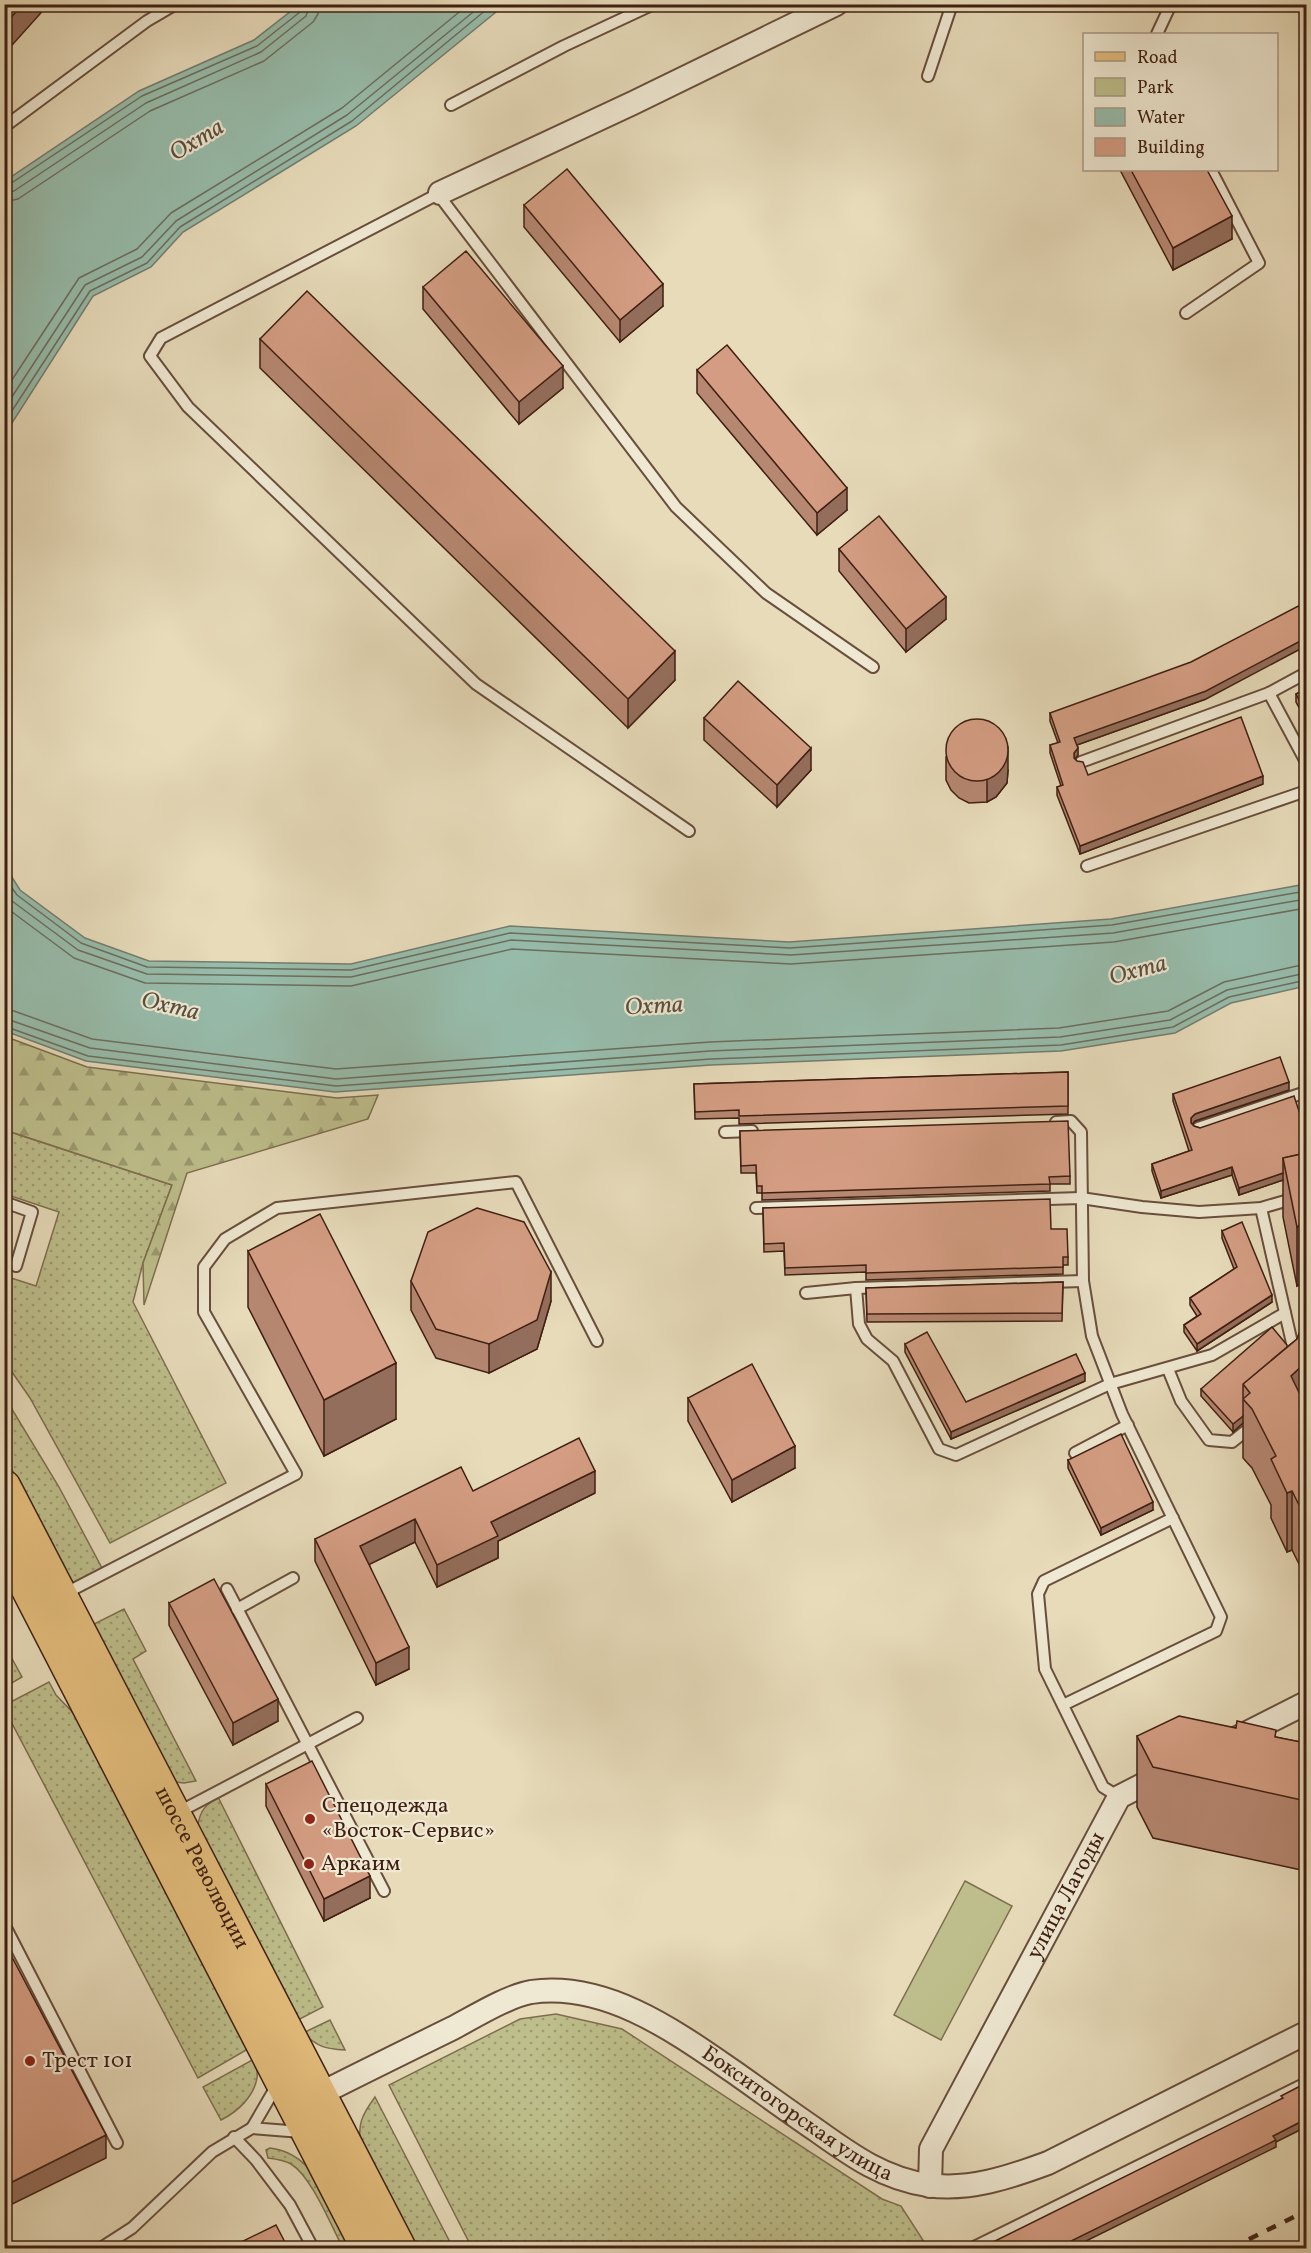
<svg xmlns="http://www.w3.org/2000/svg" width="1311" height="2253" font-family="Vollkorn,serif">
  <defs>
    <pattern id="grass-dots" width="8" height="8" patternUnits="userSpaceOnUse" patternTransform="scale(1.5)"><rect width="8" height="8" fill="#bdbe8b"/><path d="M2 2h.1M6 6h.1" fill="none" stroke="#9b9a70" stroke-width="1.8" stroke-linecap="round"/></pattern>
    <pattern id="forest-firs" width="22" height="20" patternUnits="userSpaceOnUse" patternTransform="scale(1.5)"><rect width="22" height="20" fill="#bdbe8b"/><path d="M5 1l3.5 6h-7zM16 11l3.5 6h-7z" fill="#9b9a70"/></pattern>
  </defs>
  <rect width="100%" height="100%" fill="#e7dbba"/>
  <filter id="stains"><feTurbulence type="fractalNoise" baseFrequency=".00333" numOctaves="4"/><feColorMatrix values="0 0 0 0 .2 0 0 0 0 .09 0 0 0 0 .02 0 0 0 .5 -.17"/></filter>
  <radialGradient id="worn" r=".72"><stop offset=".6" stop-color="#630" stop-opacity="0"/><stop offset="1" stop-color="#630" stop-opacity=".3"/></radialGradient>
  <g fill="url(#grass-dots)" stroke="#7e6e4e" stroke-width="1.5">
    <polygon points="4,1130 172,1185 143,1263 133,1302 226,1483 110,1543 30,1398 5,1362 5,1276 36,1286 59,1212 5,1194"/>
    <polygon points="4,1396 59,1487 103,1570 72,1587 5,1456"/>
    <polygon points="124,1609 146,1651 133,1659 196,1781 184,1783 175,1782 92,1625"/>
    <polygon points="4,1644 22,1677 5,1687 4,1687"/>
    <polygon points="49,1682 56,1695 79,1719 248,2049 198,2078 5,1710 5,1705"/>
    <path d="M218,1797L323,2007L296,2021L198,1825C200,1810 206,1805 218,1797Z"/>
    <polygon points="556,2014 622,2029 882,2199 901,2206 928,2248 472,2248 389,2085 520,2019"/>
    <path d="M330,2020L345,2050C325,2049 318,2047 303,2033Z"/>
    <path d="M254,2059C256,2065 258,2072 257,2078C254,2097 237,2112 221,2120L203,2087Z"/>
    <path d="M375,2097L453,2248H413L361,2147C357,2124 362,2115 375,2097Z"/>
    <path d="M270,2148C287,2150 300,2158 311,2171L352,2248H343C331,2226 312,2177 291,2164C284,2160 276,2159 268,2158L266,2150Z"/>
  </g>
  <polygon fill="url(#forest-firs)" stroke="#7e6e4e" stroke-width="1.5" points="4,1036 87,1067 337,1098 378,1095 368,1119 187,1173 144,1305 143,1263 172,1185 5,1130"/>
  <polygon fill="#bdbe8b" stroke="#7e6e4e" stroke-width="1.5" points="965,1881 1012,1906 941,2040 894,2015"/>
  <g fill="#97bcab" stroke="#747d6e" stroke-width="1.5">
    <polygon points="300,4 500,5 496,12 356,126 183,232 151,267 93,296 5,434 5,181 139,91 254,40"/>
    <polygon points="5,866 20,890 85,938 149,961 351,964 510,926 789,942 1111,919 1306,884 1306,986 1231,1003 1175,1033 1061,1051 711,1065 335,1092 86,1061 5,1031"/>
  </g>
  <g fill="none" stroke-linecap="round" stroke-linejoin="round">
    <g stroke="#6b6e5e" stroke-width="1.5">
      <polyline points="4,185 10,184 142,96 257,46 300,12 303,4"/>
      <polyline points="4,193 14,191 146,103 261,52 306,16 310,4"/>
      <polyline points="4,202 18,199 150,111 264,61 313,22 318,14 319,4"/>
      <polyline points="4,392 79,278 137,249 171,213 342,108 469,4"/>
      <polyline points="4,409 85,285 142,257 176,221 347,115 483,4"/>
      <polyline points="4,423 90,291 147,263 180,227 352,121 493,4"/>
      <polyline points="4,877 17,895 81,943 147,967 351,970 510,933 790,948 1112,925 1306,891"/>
      <polyline points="4,891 12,901 78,950 147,974 351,977 511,940 791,955 1113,933 1306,899"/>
      <polyline points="4,906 74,958 145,983 351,986 512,949 791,964 1114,942 1306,908"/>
      <polyline points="4,1009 14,1011 92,1039 336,1069 710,1042 1059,1028 1168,1011 1224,982 1306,964"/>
      <polyline points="4,1018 90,1048 336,1079 710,1051 1060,1037 1170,1020 1227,990 1306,973"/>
      <polyline points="4,1026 88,1056 336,1086 711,1059 1061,1045 1173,1027 1229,997 1306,980"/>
    </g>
    <g stroke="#694e3c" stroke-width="14">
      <g id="service">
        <polyline points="1157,34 1171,4"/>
        <polyline points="928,76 952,4"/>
        <polyline points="451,105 564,46 654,4"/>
        <polyline points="4,127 147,21 176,4"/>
        <polyline points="1186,313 1259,263 1211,170"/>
        <polyline points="1269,693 1306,762"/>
        <polyline points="1081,762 1269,693 1306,673"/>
        <polyline points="689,831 476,684 188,407 150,356 161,338 440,193 444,202 676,507 766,593 873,667"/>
        <polyline points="1087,866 1306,791"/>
        <polyline points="1056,1122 1071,1121 1081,1132 1083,1281 1092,1336 1122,1414 1221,1617 1216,1631 1063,1705"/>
        <polyline points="1198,1128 1306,1092"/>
        <polyline points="725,1132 752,1131"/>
        <polyline points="4,1202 32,1212 16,1266"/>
        <polyline points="756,1208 1081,1198 1142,1207 1199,1212 1261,1208 1306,1195"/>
        <polyline points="1261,1208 1295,1356"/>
        <polyline points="856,1288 859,1324 867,1339 893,1361 939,1449 956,1455 1110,1384 1212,1355 1285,1313"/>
        <polyline points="806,1293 856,1288 1083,1281"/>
        <polyline points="1168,1369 1181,1401 1209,1440 1232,1442 1252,1426"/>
        <polyline points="1075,1453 1128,1425"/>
        <polyline points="227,1589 384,1891"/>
        <polyline points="64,1594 296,1474 204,1312 204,1267 225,1239 277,1208 516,1182 597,1341"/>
        <polyline points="237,1609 293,1578"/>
        <polyline points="1119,1797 1103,1787 1045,1669 1038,1594 1044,1581 1173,1518"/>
        <polyline points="177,1813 357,1718"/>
        <polyline points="4,1924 117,2143"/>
        <polyline points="277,2085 252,2128 301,2132"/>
        <polyline points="234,2137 256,2160 290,2205 313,2248"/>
        <polyline points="101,2248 132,2228 212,2152 252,2128"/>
        <polyline points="972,2248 1306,2083"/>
      </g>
    </g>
    <g stroke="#694e3c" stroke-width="26">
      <g id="minor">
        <polyline points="440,193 633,103 836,4"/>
        <polyline points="1233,1740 1306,1703"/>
        <path id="s1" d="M306,2101C355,2076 404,2052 453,2028C474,2017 508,1996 531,1992C606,1981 676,2032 734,2072C761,2091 788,2111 816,2130C851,2155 884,2179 928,2185C969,2191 1010,2177 1048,2163L1306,2033"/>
        <path id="s2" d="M930,2186L931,2149L1119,1797L1166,1773"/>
      </g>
    </g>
    <g stroke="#3f1f12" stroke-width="36">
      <g id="primary">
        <path id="s3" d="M4,1487L399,2248"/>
        <polyline points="4,1542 368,2248"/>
      </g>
    </g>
    <use href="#service" stroke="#efe8d2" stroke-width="10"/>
    <use href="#minor" stroke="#efe8d2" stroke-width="22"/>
    <use href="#primary" stroke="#e4be7d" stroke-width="33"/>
    <polyline stroke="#3f1f12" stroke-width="4.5" stroke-dasharray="10 10" stroke-linecap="butt" points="1231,2248 1306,2211"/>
  </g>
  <g fill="#b68771" stroke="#3f1f12" stroke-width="1.5">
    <polygon points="1120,170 1207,170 1232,239 1173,270"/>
    <polygon points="524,205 663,306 620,342 524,227"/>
    <polygon points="423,287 563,388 519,424 423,309"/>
    <polygon points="260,339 675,680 628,728 260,368"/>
    <polygon points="697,370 847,510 817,535 697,393"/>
    <polygon points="839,549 946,619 906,652 839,571"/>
    <polygon points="1306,689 1306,720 1296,702 1296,694"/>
    <polygon points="1206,699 1077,745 1078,755 1075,759 1088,775 1263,784 1080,854 1057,795 1057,787 1061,786 1050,753 1050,745 1058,743 1050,721 1050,713"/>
    <polygon points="704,718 811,770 777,807 704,740"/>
    <polygon points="946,757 1008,770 1007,783 996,797 987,802 969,803 959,798 951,790 946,780"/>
    <polygon points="1068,1072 1068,1114 739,1124 739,1118 695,1119 694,1084"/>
    <polygon points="1289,1090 1195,1121 1192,1125 1194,1126 1200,1128 1300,1114 1306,1112 1306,1578 1292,1550 1287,1552 1271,1518 1271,1505 1252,1468 1243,1458 1243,1423 1233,1432 1201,1396 1201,1389 1287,1347 1297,1339 1304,1321 1302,1309 1302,1283 1297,1286 1283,1217 1283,1180 1239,1195 1232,1175 1161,1198 1152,1171 1152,1164 1189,1151 1173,1101 1173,1094"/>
    <polygon points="740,1131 1070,1176 1070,1184 1050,1184 1050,1191 762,1200 762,1193 757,1193 756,1173 741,1173"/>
    <polygon points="763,1208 1051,1229 1068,1257 1068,1265 1063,1265 1063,1274 866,1280 866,1272 785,1275 784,1251 764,1252"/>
    <polygon points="1222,1231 1272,1302 1197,1351 1184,1332 1184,1325 1197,1316 1190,1305 1190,1298 1234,1269 1222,1238"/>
    <polygon points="248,1251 396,1419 324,1456 248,1307"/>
    <polygon points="411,1281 551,1301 537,1349 489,1373 436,1358 411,1310"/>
    <polygon points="1063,1282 1062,1321 867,1322 866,1288"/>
    <polygon points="905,1344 966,1402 1085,1381 951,1439 905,1352"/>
    <polygon points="688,1398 795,1468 732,1502 688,1421"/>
    <polygon points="1068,1460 1153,1510 1101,1535 1068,1468"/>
    <polygon points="473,1491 595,1493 498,1541 498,1558 437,1587 415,1542 369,1564 409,1669 376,1685 315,1561 315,1539"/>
    <polygon points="169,1603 278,1721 233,1745 169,1625"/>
    <polygon points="1137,1736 1276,1737 1306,1743 1306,1871 1153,1838 1137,1807"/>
    <polygon points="266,1784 370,1898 324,1921 266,1806"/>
  </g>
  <g fill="#946e5c" stroke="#3f1f12" stroke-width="1.5">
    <polygon points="23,4 48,4 48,5 4,54 4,25"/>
    <polygon points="1232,216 1232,239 1173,270 1173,248"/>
    <polygon points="663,284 663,306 620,342 620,320"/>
    <polygon points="563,366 563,388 519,424 519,402"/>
    <polygon points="847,488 847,510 817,535 817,513"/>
    <polygon points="946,597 946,619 906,652 906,629"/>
    <polygon points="1306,638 1306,646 1206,699 1074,746 1074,738"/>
    <polygon points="675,651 675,680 628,728 628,699"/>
    <polygon points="811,748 811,770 777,807 777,785"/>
    <polygon points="1008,748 1008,770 1007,783 996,797 987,802 987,780"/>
    <polygon points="1078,748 1078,755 1074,760 1074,753"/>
    <polygon points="1263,776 1263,784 1080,854 1080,846"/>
    <polygon points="1289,1082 1289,1090 1195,1121 1191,1126 1191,1118 1195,1114"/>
    <polygon points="1232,1167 1232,1175 1161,1198 1161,1191"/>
    <polygon points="1283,1173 1283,1180 1239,1195 1239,1188"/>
    <polygon points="1302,1224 1302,1283 1297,1286 1297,1227"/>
    <polygon points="551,1272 551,1301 537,1349 489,1373 489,1344"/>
    <polygon points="1272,1295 1272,1302 1197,1351 1197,1344"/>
    <polygon points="1306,1362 1306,1421 1291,1376"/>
    <polygon points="396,1363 396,1419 324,1456 324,1400"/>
    <polygon points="1085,1373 1085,1381 951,1439 951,1432"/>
    <polygon points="1243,1416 1243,1423 1233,1432 1233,1424"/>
    <polygon points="795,1446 795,1468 732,1502 732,1480"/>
    <polygon points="595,1471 595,1493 498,1541 498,1558 437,1587 437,1565 491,1522"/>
    <polygon points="1292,1491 1292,1550 1287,1552 1287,1493"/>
    <polygon points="1153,1502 1153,1510 1101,1535 1101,1528"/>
    <polygon points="415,1519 415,1542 360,1569 360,1546"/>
    <polygon points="409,1647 409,1669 376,1685 376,1663"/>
    <polygon points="278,1699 278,1721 233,1745 233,1723"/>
    <polygon points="370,1876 370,1898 324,1921 324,1899"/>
    <polygon points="1306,2119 1306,2127 1276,2142 1276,2147 1072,2248 1057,2248 1273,2136"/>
    <polygon points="106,2135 106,2158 4,2208 4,2186"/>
  </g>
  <g fill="#d49d83" stroke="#3f1f12" stroke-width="1.5">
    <polygon points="4,4 23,4 4,25"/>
    <polygon points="567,169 663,284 620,320 524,205"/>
    <polygon points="1131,170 1207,170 1232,216 1173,248"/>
    <polygon points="466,251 563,366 519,402 423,287"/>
    <polygon points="307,291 675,651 628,699 260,339"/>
    <polygon points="727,345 847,488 817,513 697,370"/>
    <polygon points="879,516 946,597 906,629 839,549"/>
    <polygon points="1306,602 1306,638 1206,691 1074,738 1078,748 1074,753 1074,758 1077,761 1083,762 1088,775 1241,717 1263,776 1080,846 1057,787 1063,785 1050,745 1060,742 1050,713 1191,662"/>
    <polygon points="738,681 811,748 777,785 704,718"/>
    <polygon points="1306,689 1306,712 1296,694"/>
    <circle cx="977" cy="750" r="31"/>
    <polygon points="1280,1057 1289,1082 1195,1114 1191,1118 1191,1123 1194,1126 1200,1128 1294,1096 1300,1114 1306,1112 1306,1153 1283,1158 1283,1173 1239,1188 1232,1167 1161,1191 1152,1164 1192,1150 1173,1094"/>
    <polygon points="1068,1072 1068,1106 739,1116 739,1110 695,1112 694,1084"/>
    <polygon points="1068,1121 1070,1176 1049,1177 1050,1184 762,1193 762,1186 757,1186 756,1165 741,1166 740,1131"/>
    <polygon points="1306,1153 1306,1230 1302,1224 1297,1227 1283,1158"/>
    <polygon points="1050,1199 1051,1229 1067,1229 1068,1257 1063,1257 1063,1267 866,1273 866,1265 785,1268 784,1243 764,1244 763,1208"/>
    <polygon points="477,1208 524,1222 551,1272 537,1320 489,1344 436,1329 411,1281 428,1232"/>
    <polygon points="320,1214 396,1363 324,1400 248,1251"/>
    <polygon points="1242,1222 1272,1295 1197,1344 1184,1325 1201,1314 1190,1298 1237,1267 1222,1231"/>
    <polygon points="1306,1245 1306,1273 1302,1250"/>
    <polygon points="1063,1282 1062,1313 867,1314 866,1288"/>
    <polygon points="1306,1317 1306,1362 1291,1376 1306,1407 1306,1519 1292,1491 1287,1493 1271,1459 1276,1456 1252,1409 1243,1399 1250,1393 1243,1384 1297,1339"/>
    <polygon points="1272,1327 1287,1345 1287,1347 1243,1384 1243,1416 1233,1424 1201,1389"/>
    <polygon points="927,1332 966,1402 1076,1354 1085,1373 951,1432 905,1344"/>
    <polygon points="752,1364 795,1446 732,1480 688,1398"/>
    <polygon points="1121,1434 1153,1502 1101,1528 1068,1460"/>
    <polygon points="579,1438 595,1471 491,1522 498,1536 437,1565 415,1519 360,1546 409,1647 376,1663 315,1539 461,1467 473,1491"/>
    <polygon points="214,1579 278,1699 233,1723 169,1603"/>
    <polygon points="1179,1716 1236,1728 1237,1721 1276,1730 1275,1737 1306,1743 1306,1801 1153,1767 1137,1736"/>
    <polygon points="312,1761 370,1876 324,1899 266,1784"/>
    <polygon points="4,1942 106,2135 4,2186"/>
    <polygon points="1306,2083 1306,2119 1273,2136 1276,2140 1057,2248 981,2248 1283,2098 1281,2096"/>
    <polygon points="276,2225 288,2248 229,2248"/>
  </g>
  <g fill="#8f2418" stroke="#efe8d2" stroke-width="2">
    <circle cx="310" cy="1819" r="6"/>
    <circle cx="309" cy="1864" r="6"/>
    <circle cx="30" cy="2061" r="6"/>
  </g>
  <g text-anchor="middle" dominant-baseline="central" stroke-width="4.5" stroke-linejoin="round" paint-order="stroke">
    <g font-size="22" fill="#3f1f12" stroke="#efe8d2" text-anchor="start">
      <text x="322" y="1806">Спецодежда<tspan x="322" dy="25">«Восток-Сервис»</tspan></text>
      <text x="321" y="1864">Аркаим</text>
      <text x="42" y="2061">Трест 101</text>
    </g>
    <g font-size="22" fill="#3f1f12" stroke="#efe8d2">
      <text stroke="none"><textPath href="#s3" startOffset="429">шоссе Революции</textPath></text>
      <text stroke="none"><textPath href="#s2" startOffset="324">улица Лагоды</textPath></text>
      <text stroke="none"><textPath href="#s1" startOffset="550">Бокситогорская улица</textPath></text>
    </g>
    <g font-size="24" font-style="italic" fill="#594e40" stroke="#efe8d2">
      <text transform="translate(197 141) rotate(-31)">Охта</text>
      <text transform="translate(1138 971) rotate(-15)">Охта</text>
      <text transform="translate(170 1007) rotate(13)">Охта</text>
      <text transform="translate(654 1007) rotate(-3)">Охта</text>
    </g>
  </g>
  <rect width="1311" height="2253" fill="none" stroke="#e7dbba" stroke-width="24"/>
  <rect x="6" y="6" width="1299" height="2241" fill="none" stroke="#3f1f12" stroke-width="3"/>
  <rect x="12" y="12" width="1287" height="2229" fill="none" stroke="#3f1f12" stroke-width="1.5"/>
  <rect x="1083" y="33" width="195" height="138" fill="#efe8d2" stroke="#a99885" stroke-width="1.5"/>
  <rect x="1095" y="52" width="30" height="9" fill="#e4be7d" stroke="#a99885" stroke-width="1.5"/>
  <text x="1137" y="63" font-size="18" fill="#3f1f12">Road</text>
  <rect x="1095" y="78" width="30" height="18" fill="#bdbe8b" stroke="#a99885" stroke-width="1.5"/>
  <text x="1137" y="93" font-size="18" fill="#3f1f12">Park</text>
  <rect x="1095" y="108" width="30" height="18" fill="#97bcab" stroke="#a99885" stroke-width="1.5"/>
  <text x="1137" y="123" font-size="18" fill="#3f1f12">Water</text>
  <rect x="1095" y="138" width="30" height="18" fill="#d49d83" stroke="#a99885" stroke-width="1.5"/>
  <text x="1137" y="153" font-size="18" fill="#3f1f12">Building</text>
  <rect width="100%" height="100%" filter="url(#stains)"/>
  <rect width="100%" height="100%" fill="url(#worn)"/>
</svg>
